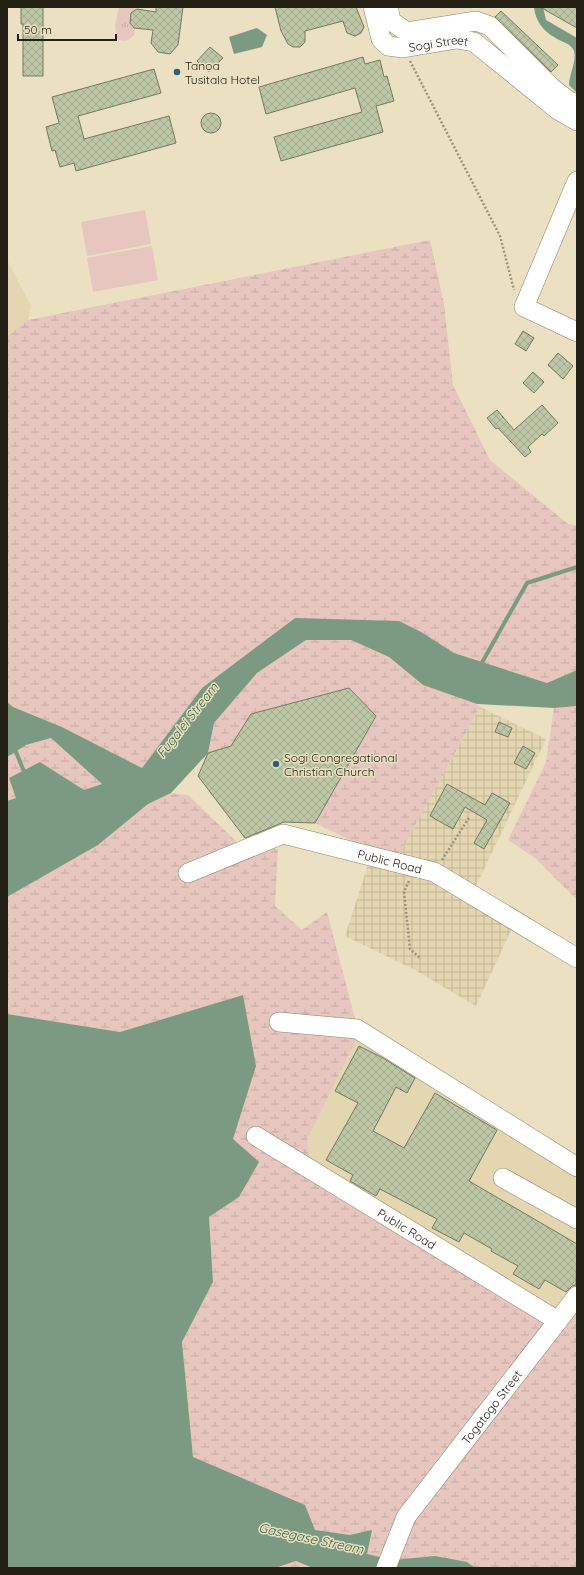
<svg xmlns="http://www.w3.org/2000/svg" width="584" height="1575" font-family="Quicksand,sans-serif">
  <defs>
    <pattern id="industrial-grid" width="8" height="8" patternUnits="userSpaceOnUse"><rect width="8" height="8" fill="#e3d6b0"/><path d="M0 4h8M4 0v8" fill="none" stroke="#c3b796"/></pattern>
    <pattern id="wetland-marsh" width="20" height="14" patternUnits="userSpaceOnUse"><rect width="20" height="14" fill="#e6c6bf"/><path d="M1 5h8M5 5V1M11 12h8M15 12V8" fill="none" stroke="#c5aaa3"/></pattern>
    <pattern id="park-tufts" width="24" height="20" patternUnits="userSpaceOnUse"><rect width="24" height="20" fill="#e6c6bf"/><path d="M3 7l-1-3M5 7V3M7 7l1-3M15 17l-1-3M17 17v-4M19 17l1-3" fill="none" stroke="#c5aaa3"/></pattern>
    <pattern id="building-cross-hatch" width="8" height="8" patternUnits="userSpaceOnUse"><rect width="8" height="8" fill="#bdc7a5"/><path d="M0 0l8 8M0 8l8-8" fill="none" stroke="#a2ab8d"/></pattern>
  </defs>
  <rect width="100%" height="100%" fill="#ebe1c2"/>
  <g fill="#e3d6b0">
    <polygon points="7,260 31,306 28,320 7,337"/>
    <polygon points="359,1034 577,1171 577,1291 558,1317 310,1164 307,1140"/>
  </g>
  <polygon fill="url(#industrial-grid)" points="480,707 546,739 475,888 520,911 476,1006 415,970 345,936 373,849 400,853"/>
  <g fill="#e6c6bf">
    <polygon points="145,210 151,244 87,256 81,222"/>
    <polygon points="152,246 158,280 93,292 87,258"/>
  </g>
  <g fill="url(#wetland-marsh)">
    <polygon points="430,240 444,304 453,385 490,460 568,524 577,526 577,670 547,683 454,653 295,618 202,688 142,768 62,727 13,707 7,702 7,337 28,320"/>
    <polygon points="306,640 351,640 389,657 423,685 477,704 480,707 400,853 373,849 352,841 315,823 376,717 349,688 251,714 231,746 208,753 214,723 257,673"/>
    <polygon points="577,706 577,900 535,858 508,840 546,762 554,708"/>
    <polygon points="51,738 102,784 84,790 40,762 16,798 7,801 7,757 26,745"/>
    <polygon points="171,793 188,795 241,846 278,849 275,906 302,930 327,912 359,1034 307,1140 310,1164 558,1317 577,1291 577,1568 199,1568 193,1457 182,1342 213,1282 209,1217 239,1197 233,1139 243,995 120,1032 7,1014 7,897 98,845 148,804"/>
  </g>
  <path fill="url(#park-tufts)" d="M119,7H135L137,12L134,35C128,41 125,42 117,39L115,26Z"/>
  <g fill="#7c9a82">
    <path d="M534,7H543L546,20L577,38V93L569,85C569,75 577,60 574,51C571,43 561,42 554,37C543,31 535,20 534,7Z"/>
    <polygon points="257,28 267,35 262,47 234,54 229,37"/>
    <polygon points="295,618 399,621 421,632 454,653 547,683 577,670 577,706 554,708 477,704 423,685 389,657 351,640 306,640 257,673 214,723 208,753 171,793 148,804 98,845 7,897 7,801 16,798 9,778 40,762 84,790 102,784 51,738 26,745 7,757 7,702 13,707 62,727 142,768 202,688"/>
    <polygon points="243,995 256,1066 233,1139 259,1162 239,1197 209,1217 213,1282 182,1342 193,1457 305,1505 315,1530 350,1535 372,1530 367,1554 393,1560 435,1556 467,1562 475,1568 313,1568 296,1561 275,1568 7,1568 7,1014 120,1032"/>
  </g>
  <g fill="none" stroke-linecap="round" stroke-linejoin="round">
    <g stroke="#7c9a82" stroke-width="4">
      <polyline points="480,666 527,583 577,567"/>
      <polyline points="14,747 25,774"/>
    </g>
  </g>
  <g fill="url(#building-cross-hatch)" stroke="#727a5f">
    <polygon points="21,7 43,7 43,76 23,76 23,24 21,24"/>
    <polygon points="156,7 183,7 178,45 170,54 158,52 151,43 153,30 134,28 130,23 131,13 137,9 156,12"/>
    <polygon points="275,7 356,7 364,27 361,33 355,36 347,33 343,21 305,31 305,42 300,47 293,47 288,44 281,31"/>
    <polygon points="540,7 577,7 577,28"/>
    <polygon points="501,11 558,65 551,72 495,17"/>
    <polygon points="210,47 223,58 209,72 197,61"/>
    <polygon points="363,57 365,64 380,60 384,77 387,76 394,101 376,106 383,132 281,161 274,137 362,112 355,88 266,114 259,87"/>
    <polygon points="154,69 161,93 78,116 84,139 169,116 176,143 76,171 74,163 60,167 55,150 52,151 46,127 59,123 52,97"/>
    <circle cx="211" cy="123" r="10"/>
    <polygon points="523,331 534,338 526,351 515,344"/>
    <polygon points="558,353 573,366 563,379 548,365"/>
    <polygon points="533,372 544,382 534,393 523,383"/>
    <polygon points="542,405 558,423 544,436 542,434 528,447 531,452 525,457 498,428 496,429 487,418 497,410 514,430"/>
    <polygon points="349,688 376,716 315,823 284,822 245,838 198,776 208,753 231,746 251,714"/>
    <polygon points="499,722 512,728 508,737 495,732"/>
    <polygon points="523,746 535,753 526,769 514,763"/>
    <polygon points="447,784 485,805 492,793 510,803 484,849 474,843 487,820 465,807 453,829 430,816"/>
    <polygon points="359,1046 383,1058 415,1078 407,1093 396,1087 373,1131 404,1148 435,1093 497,1130 469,1181 577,1244 576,1285 572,1286 566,1292 545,1280 539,1289 513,1274 518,1266 491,1251 492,1249 464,1233 459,1242 432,1228 437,1219 380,1189 376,1196 350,1181 353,1175 326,1160 358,1103 335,1091"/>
  </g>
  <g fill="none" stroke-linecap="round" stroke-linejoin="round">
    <g stroke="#8c8266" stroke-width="20">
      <g id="minor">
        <path id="s1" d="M373,7L381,39L388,46L403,48L457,39L474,42L558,110L577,121"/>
        <polyline points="388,7 391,21 407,32 476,21 490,26 552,88 570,102 577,103"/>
        <polyline points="577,181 524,307 577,332"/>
        <path id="s2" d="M188,873L283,834L434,872L577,958"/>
        <polyline points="279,1022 357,1029 577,1167"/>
        <path id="s3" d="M256,1136L558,1321"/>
        <polyline points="503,1178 577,1219"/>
        <path id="s4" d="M386,1568L406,1517L577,1296"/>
      </g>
    </g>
    <g stroke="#9a927c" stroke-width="2.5" stroke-dasharray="2 2" stroke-linecap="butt">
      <polyline points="410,61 500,236 514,290"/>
      <polyline points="442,860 470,816"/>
      <polyline points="409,881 404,892 410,949 421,959"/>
    </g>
    <use href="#minor" stroke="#fff" stroke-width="19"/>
  </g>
  <g fill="#2e5d7c" stroke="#ebe1c2" stroke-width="1.5">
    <circle cx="177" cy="72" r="4"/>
    <circle cx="276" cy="764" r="4"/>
  </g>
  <g text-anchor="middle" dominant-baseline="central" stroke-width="3" stroke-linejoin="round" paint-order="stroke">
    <g font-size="12" fill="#242015" stroke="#ebe1c2">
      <text stroke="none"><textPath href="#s1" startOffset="94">Sogi Street</textPath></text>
      <text stroke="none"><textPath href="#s2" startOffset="213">Public Road</textPath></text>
      <text stroke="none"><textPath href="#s3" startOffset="177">Public Road</textPath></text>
      <text stroke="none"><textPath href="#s4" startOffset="194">Togatogo Street</textPath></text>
    </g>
    <g font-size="12" fill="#242015" stroke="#ebe1c2" text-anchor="start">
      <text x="185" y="65">Tanoa<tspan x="185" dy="14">Tusitala Hotel</tspan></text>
      <text x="284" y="757">Sogi Congregational<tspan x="284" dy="14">Christian Church</tspan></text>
    </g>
    <g font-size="13" font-style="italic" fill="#32623f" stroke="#ebe1c2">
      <text transform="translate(187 720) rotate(-52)">Fugalei Stream</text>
      <text transform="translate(311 1538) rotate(12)">Gasegase Stream</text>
    </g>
  </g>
  <rect width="584" height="1575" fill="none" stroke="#242015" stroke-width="16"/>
  <path d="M18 34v6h98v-6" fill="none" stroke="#242015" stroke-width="2"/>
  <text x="24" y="34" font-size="12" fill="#242015" stroke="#ebe1c2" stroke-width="3" paint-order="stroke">50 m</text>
</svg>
